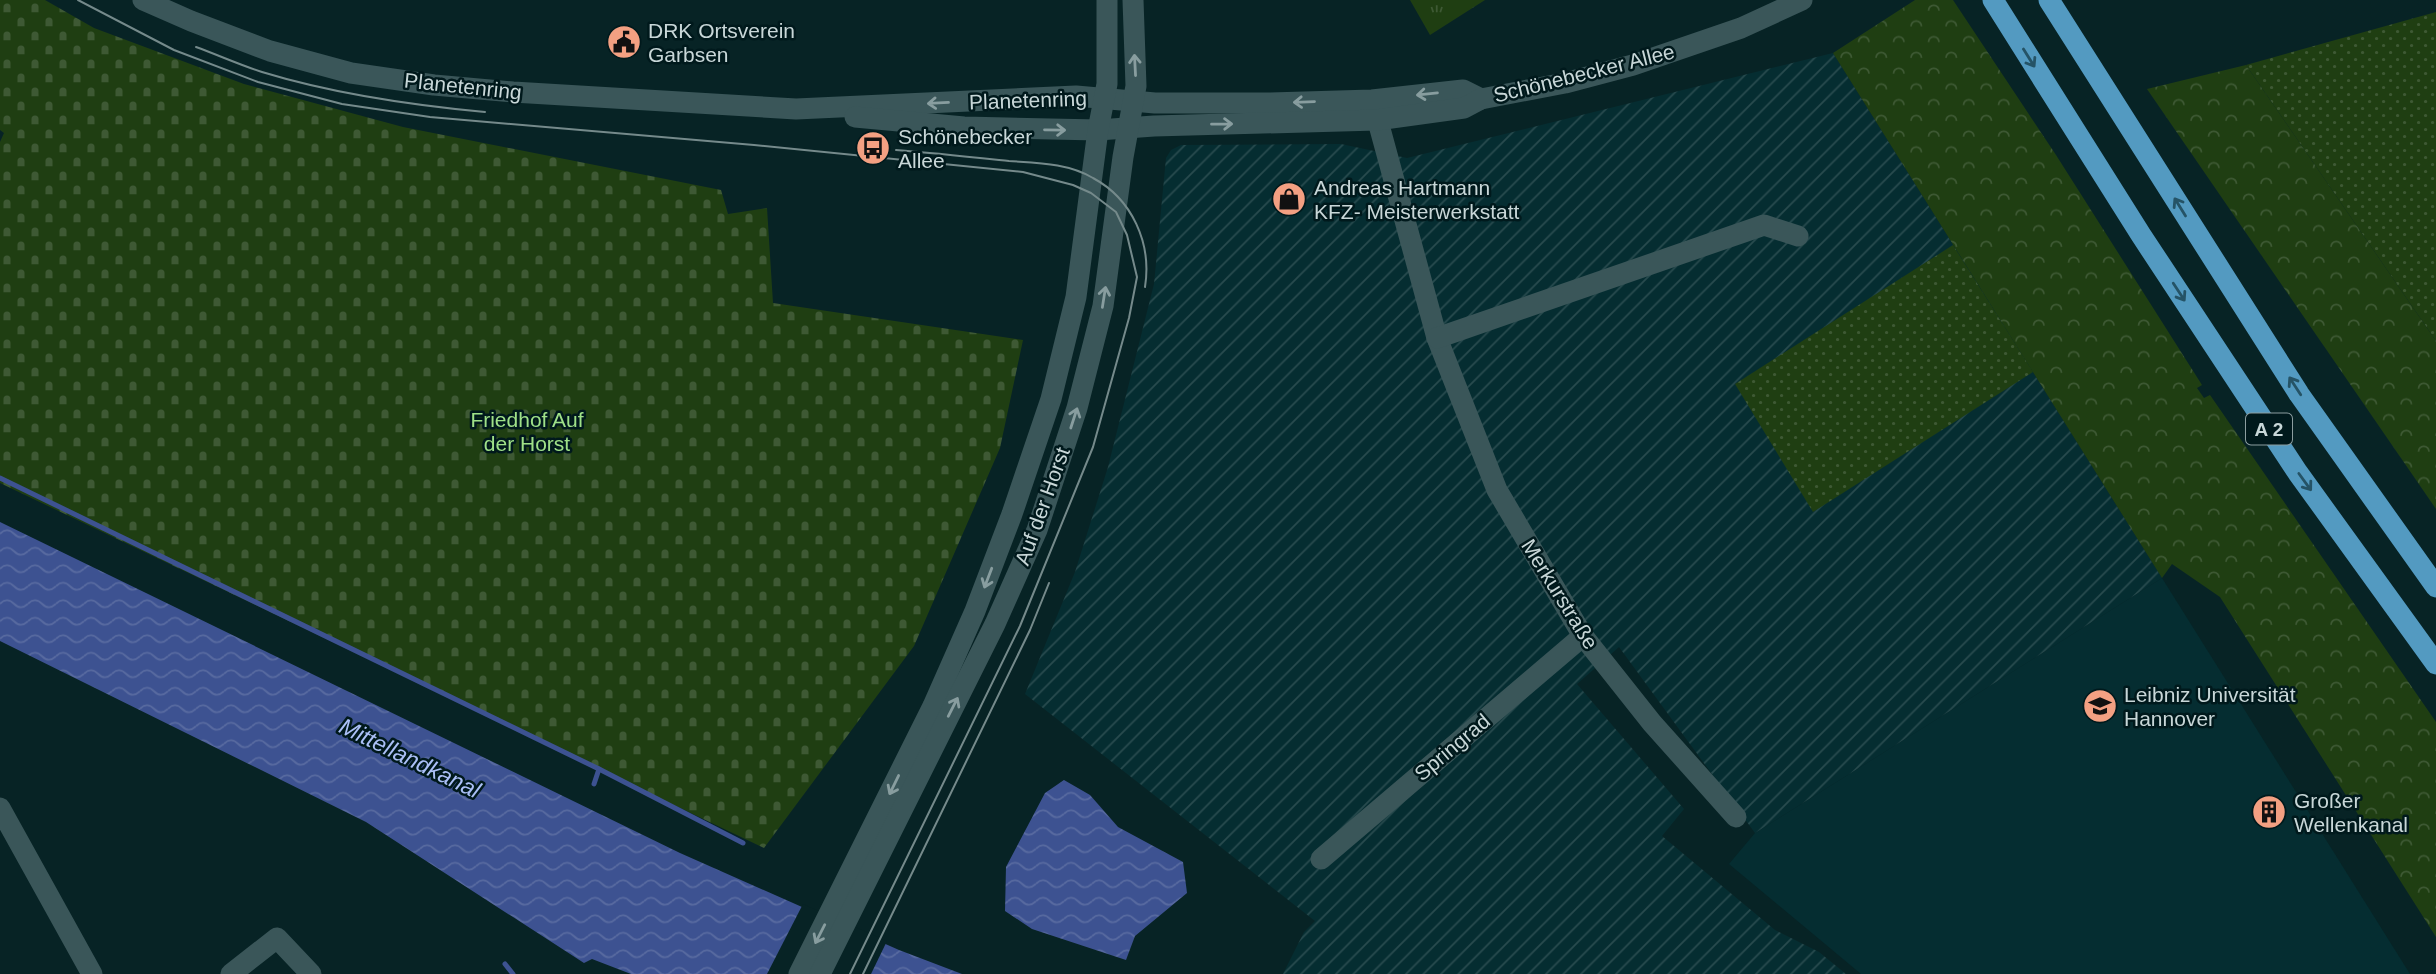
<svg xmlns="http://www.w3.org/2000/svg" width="2436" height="974" font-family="Helvetica,sans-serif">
  <defs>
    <pattern id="industrial-furrows" width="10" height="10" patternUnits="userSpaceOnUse" patternTransform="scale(1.75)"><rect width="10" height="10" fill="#052d31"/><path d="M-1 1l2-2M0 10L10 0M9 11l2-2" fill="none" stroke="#284b4e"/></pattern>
    <pattern id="grass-dots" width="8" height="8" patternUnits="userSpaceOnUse" patternTransform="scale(1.75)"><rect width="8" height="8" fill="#1f3e12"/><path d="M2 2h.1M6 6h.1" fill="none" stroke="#3e5934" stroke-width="1.8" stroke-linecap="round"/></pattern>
    <pattern id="forest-crowns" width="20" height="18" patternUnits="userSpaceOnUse" patternTransform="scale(1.75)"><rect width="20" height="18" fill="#1f3e12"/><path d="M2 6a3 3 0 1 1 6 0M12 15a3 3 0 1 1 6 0" fill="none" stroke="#3e5934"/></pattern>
    <pattern id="cemetery-stones" width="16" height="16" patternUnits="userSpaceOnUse" patternTransform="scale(1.75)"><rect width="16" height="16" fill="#1f3e12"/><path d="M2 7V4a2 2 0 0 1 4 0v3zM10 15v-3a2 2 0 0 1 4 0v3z" fill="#3e5934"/></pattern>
    <pattern id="park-tufts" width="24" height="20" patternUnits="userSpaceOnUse" patternTransform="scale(1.75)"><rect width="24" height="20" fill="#1f3e12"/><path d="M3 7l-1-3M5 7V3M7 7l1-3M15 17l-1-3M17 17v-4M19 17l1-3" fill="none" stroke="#3e5934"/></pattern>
    <pattern id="water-waves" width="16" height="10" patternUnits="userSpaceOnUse" patternTransform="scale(1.75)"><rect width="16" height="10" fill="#3d5291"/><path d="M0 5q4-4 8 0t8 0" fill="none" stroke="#586aa0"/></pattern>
  </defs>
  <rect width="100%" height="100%" fill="#072325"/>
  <polygon fill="#052d31" points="2162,578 2410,974 1861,974 1729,864 1755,833"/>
  <polygon fill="url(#industrial-furrows)" points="1833,53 2162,578 1755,833 1619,647 1577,684 1684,809 1662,836 1775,930 1819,952 1846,974 1283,974 1304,932 1315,921 1025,694 1075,572 1108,467 1154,284 1166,158 1171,150 1181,145 1341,144 1407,158"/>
  <g fill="url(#grass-dots)">
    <polygon points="2436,12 2436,341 2246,65"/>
    <polygon points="1953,245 2033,372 1813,512 1735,384"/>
  </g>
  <g fill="url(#forest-crowns)">
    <polygon points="1915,0 1953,0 2056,155 2202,385 2197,388 2204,398 2210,395 2436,722 2436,937 2220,597 2172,564 2162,578 1833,53"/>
    <polygon points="2246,65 2436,341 2436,509 2147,89"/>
  </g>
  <polygon fill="url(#cemetery-stones)" points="0,0 45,0 94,28 244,84 403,127 721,190 728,214 767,208 773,303 1023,340 1000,448 914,646 764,848 0,483 0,142 4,133 0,130"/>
  <polygon fill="url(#park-tufts)" points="1410,0 1485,0 1430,35"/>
  <g fill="url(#water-waves)">
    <polygon points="0,522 680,853 899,950 962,974 631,974 592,959 584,963 366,822 0,641"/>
    <polygon points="1064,780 1090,795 1118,827 1183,862 1187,893 1135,936 1126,960 1032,929 1005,911 1006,867 1045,793"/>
  </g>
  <polygon fill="#072325" points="803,904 887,941 871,974 767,974"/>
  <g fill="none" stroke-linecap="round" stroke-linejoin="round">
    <g stroke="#3d5291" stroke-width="5">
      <polyline points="0,478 599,769 594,784"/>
      <polyline points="599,769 743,843"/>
      <polyline points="505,964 513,974"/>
    </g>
    <g stroke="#3a5659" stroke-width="21">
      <polyline points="1373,103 1437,338 1497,490 1583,636 1652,723 1736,817"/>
      <polyline points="1437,338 1764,225 1798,236"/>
      <polyline points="0,808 92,974"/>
      <polyline points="1321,859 1583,636"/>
      <polyline points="231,974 277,938 311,974"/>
    </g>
    <g stroke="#3a5659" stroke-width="21">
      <polyline points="143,0 191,21 270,51 351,73 434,85 513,92 796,109 1076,96 1155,103 1268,103 1372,100 1463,90 1481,99"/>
      <polyline points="855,117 964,127 1098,130 1154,126 1377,120 1464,108 1481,99 1565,83 1633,65 1741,28 1802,0"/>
      <polyline points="799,974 933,706 975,611 1012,514 1051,399 1076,297 1098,130 1107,84 1107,0"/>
      <polyline points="820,974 995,624 1037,530 1077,408 1103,306 1123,157 1136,86 1133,0"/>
    </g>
    <g stroke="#539ac1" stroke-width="21">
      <polyline points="1993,0 2141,235 2298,473 2436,664"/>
      <polyline points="2049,0 2299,394 2436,587"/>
    </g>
    <g stroke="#758a8b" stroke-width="2">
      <polyline points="78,0 174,50 258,82 342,104 430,117 754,145 1023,172 1073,185 1091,193 1116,212 1127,235 1137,277 1129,318 1093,447 1020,626 850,974"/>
      <path d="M196,47C218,55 240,65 262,72C334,94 410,105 485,112"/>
      <path d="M896,150C934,153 971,157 1009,161C1037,163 1068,163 1093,178C1132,199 1152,243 1145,287"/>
      <polyline points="863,974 1030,630 1049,583"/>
    </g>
  </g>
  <defs><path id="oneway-shaft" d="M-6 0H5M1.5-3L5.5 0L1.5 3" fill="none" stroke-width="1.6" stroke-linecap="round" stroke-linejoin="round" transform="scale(1.75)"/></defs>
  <g stroke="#255366">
    <use href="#oneway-shaft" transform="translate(2029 58) rotate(58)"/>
    <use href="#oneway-shaft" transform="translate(2180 207) rotate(-122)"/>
    <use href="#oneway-shaft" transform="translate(2179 292) rotate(57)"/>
    <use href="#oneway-shaft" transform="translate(2295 386) rotate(-123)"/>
    <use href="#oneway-shaft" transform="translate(2305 482) rotate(54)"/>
  </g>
  <g stroke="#889d9f">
    <use href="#oneway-shaft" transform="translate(1135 65) rotate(-93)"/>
    <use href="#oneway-shaft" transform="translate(1427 94) rotate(174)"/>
    <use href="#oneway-shaft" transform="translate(1304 102) rotate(178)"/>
    <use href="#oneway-shaft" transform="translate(938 103) rotate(177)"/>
    <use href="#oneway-shaft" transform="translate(1222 124) rotate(-1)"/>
    <use href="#oneway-shaft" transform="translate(1055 130) rotate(1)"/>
    <use href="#oneway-shaft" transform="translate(1104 297) rotate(-81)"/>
    <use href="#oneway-shaft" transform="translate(1074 418) rotate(-72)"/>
    <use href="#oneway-shaft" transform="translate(988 578) rotate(111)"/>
    <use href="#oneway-shaft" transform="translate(953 707) rotate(-63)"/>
    <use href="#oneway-shaft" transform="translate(894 785) rotate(116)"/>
    <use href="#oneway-shaft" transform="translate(820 934) rotate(117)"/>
  </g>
  <defs>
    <g id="civic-disc" transform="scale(1.75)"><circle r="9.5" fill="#f3a082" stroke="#00191c"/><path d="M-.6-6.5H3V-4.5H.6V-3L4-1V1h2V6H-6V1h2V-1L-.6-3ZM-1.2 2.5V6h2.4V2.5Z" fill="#111"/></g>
    <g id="bus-disc" transform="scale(1.75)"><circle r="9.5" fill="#f3a082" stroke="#00191c"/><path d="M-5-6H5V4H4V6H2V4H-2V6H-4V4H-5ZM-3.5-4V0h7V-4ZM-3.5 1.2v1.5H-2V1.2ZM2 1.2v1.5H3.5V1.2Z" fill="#111"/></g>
    <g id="shop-disc" transform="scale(1.75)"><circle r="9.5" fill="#f3a082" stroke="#00191c"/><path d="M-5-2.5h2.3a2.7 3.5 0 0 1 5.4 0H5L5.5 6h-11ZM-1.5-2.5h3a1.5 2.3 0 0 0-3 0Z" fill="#111"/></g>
    <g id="university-disc" transform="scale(1.75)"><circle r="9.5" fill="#f3a082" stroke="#00191c"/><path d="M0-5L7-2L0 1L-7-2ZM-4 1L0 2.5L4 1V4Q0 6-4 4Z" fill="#111"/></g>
    <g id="building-disc" transform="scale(1.75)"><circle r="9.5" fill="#f3a082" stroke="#00191c"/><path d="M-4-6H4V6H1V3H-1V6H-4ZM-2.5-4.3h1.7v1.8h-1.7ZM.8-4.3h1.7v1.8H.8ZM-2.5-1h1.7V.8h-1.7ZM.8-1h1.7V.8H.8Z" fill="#111"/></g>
  </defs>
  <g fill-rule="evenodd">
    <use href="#civic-disc" x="624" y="42"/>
    <use href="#bus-disc" x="873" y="148"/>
    <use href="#shop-disc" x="1289" y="199"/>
    <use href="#university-disc" x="2100" y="706"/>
    <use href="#building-disc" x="2269" y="812"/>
  </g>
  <g text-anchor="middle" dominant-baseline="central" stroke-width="5" stroke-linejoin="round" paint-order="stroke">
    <rect fill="#00191c" stroke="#8c9ea0" stroke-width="2" x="2246" y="413.5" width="46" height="31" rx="5"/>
    <g font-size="19" font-weight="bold" fill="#c8d7d8">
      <text x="2269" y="429">A 2</text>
    </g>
    <g font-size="21" fill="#c8d7d8" stroke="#00191c" text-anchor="start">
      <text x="648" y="30">DRK Ortsverein<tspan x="648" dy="24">Garbsen</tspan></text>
      <text x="898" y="136">Schönebecker<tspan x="898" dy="24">Allee</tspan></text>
      <text x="1314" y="187">Andreas Hartmann<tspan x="1314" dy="24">KFZ- Meisterwerkstatt</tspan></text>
      <text x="2124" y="694">Leibniz Universität<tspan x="2124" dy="24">Hannover</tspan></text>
      <text x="2294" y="800">Großer<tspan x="2294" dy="24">Wellenkanal</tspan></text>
    </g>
    <g font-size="21" fill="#c8d7d8" stroke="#00191c">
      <text transform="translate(1584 73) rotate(-14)">Schönebecker Allee</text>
      <text transform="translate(463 86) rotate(6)">Planetenring</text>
      <text transform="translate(1028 100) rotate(-2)">Planetenring</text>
      <text transform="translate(1042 506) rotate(-70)">Auf der Horst</text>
      <text transform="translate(1560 594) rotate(58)">Merkurstraße</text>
      <text transform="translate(1452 747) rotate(-40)">Springrad</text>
    </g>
    <g font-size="21" fill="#9fe188" stroke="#00191c">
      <text x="527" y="419">Friedhof Auf<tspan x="527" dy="24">der Horst</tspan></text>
    </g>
    <g font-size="23" font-style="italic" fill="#abc0f7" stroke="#00191c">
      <text transform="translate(410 758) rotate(26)">Mittellandkanal</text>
    </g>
  </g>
</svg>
